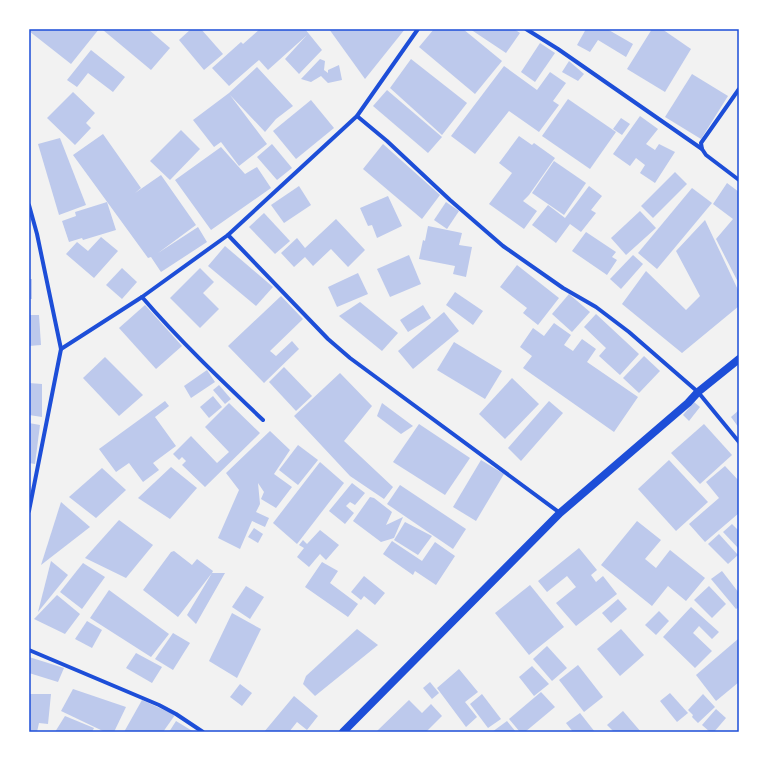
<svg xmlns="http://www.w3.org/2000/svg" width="768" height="761" font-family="'Titillium Web',sans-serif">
  <rect width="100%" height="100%" fill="#f2f2f2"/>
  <g fill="#bdc9ec">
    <polygon points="29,29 99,29 71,64 29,31"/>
    <polygon points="104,29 148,29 170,48 151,70 103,30"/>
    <polygon points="191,29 201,29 223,54 204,70 179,40"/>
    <polygon points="260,29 305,29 322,50 299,74 285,59 307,35 268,70 259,60 229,86 212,68 241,42 243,44"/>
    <polygon points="329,29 405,29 365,79"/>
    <polygon points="434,29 463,29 502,61 475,94 419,47"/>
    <polygon points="470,29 514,29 520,33 506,53"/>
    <polygon points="586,29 607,29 633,44 626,57 598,40 590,52 577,45"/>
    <polygon points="652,29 662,29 691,49 665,92 627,69"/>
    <polygon points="540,43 555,53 535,82 521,72"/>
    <polygon points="91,50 125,77 113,92 88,73 77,87 67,80"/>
    <polygon points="320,59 325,61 324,70 328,73 328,70 339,65 342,80 328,83 321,76 311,82 301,79"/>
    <polygon points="411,59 467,103 442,135 390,88"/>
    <polygon points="569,61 584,74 578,81 562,72"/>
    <polygon points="504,66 537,90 550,72 566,83 553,101 559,105 539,132 509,111 475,154 451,136"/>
    <polygon points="257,67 293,106 276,119 265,132 230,95 267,144 239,166 221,142 214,147 193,120 229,93"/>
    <polygon points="692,74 728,96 701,139 665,117"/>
    <polygon points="387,90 442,137 428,153 373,106"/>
    <polygon points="73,92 95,113 86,123 91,128 75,145 47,118"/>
    <polygon points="568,99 616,132 590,169 542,136"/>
    <polygon points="311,100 334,128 296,159 273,131"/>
    <polygon points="640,116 658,129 646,144 655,150 659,144 675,152 655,183 640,173 645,165 636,158 630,166 613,154"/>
    <polygon points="621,118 630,124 622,135 613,129"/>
    <polygon points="181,130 200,149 170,180 150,161"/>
    <polygon points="103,134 141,188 135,193 161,175 196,225 158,253 198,227 207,242 161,272 151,257 148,258 73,155"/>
    <polygon points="519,136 532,145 534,143 555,158 529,195 523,201 537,211 524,229 489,204 512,173 499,163"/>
    <polygon points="60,138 86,205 59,215 38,144"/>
    <polygon points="272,144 292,168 277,180 257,157"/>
    <polygon points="383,144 440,195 422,219 363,169"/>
    <polygon points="221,147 245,174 257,167 271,188 211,230 175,180"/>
    <polygon points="554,161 586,183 564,215 532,193"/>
    <polygon points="675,172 687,184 653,218 641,206"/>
    <polygon points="727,183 739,192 739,284 716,239 733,219 713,204"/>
    <polygon points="299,186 311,205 284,223 271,205"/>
    <polygon points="589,186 602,196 591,210 596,213 581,232 570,224 556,243 532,225 548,205 565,218"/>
    <polygon points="692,188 712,203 657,269 638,253"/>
    <polygon points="388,196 402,226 377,238 372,225 368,226 360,208"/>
    <polygon points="107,202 116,230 83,240 82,238 69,242 62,221 76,216 75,212"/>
    <polygon points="446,202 459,211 447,229 434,220"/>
    <polygon points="640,211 656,228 626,255 611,238"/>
    <polygon points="264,213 290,241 275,254 249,227"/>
    <polygon points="336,219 365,250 348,267 331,249 313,266 305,257 294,267 281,253 297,238 305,248"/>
    <polygon points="705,220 739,292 739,306 682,353 622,304 646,271 686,310 700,296 676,251"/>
    <polygon points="428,226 462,233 459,245 472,247 466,277 453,274 455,266 419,259 423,240 425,241"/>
    <polygon points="586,232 616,252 612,257 617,260 607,275 572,251"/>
    <polygon points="101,237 118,251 94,278 66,254 77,242 88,251"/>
    <polygon points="225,246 273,287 256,306 208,266"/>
    <polygon points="409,255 421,284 390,297 377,269"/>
    <polygon points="633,255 643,264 621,289 610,279"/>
    <polygon points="517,265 559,298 538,325 523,313 527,308 500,287"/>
    <polygon points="122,268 137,282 122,299 106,285"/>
    <polygon points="200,268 214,282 203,293 219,309 200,328 170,298"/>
    <polygon points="358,273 368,294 337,307 328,287"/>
    <rect x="29" y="279" width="3" height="20"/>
    <polygon points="455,292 483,311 473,325 446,305"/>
    <polygon points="569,294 590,312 572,332 552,314"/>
    <polygon points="281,296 303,319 270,351 276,356 292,341 299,349 264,383 228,346"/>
    <polygon points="360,302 398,333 382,351 339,316"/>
    <polygon points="145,305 182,346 156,369 119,328"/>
    <polygon points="423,305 431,318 408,332 400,320"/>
    <polygon points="444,312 459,331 413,369 398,351"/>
    <polygon points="596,314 639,354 620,375 599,356 606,348 584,327"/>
    <polygon points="29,315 39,315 41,345 29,346"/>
    <polygon points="554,323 571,335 564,345 573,351 582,339 596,349 587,362 638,397 614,432 523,368 532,356 520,347 533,328 544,336"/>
    <polygon points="454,342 502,371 485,399 437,370"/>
    <polygon points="644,356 660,371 639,393 623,378"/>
    <polygon points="105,357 143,395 119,416 83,378"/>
    <polygon points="284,367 312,396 296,411 269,382"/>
    <polygon points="207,370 215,382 191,398 184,386"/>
    <polygon points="340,373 372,406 344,441 393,487 384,499 350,476 294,416"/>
    <polygon points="512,378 539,404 505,439 479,414"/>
    <polygon points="29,383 42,384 42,417 29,415"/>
    <polygon points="219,385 231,399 225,404 213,390"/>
    <polygon points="213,396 222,407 209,418 200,407"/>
    <polygon points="165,401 169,406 155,417 176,446 153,463 159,470 143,482 129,463 116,472 99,449"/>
    <polygon points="549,401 563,413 521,461 508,448"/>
    <polygon points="694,402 700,407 689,421 683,415"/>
    <polygon points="229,403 260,433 205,487 182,465 186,461 182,457 179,460 173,454 191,436 217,463 229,452 205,427"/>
    <polygon points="382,403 413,426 401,434 377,416"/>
    <polygon points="739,410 739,428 731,417"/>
    <polygon points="29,423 40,425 35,464 29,463"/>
    <polygon points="419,424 470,458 445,495 393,462"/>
    <polygon points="704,424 732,455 700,484 671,453"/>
    <polygon points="270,431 290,450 274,474 292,487 276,508 261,499 264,492 258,483 260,504 256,512 269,518 265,527 252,521 240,549 218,538 239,490 226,473"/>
    <polygon points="298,445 318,460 298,485 279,470"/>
    <polygon points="481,460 504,474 476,521 453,507"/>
    <polygon points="669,460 708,502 676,531 638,489"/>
    <polygon points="320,462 344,483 297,544 273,523"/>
    <polygon points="725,466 739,481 739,513 705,542 689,524 719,498 706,482"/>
    <polygon points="171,467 197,488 170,519 138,498"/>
    <polygon points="102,468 126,490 96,518 69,497"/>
    <polygon points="352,483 365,493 355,505 350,502 346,506 354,513 345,524 329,511"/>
    <polygon points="400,485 466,529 453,549 387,504"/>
    <polygon points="370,497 374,498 392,512 386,525 403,517 394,538 381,542 353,521"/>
    <polygon points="61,502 90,527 41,565"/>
    <polygon points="119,520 153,545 126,578 85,558"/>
    <polygon points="637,521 661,540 645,559 656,568 670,550 705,578 686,601 668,586 652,606 601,565"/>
    <polygon points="405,522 432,536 418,555 394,540"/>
    <polygon points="732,524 739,531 739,549 723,532"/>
    <polygon points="254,528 263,534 258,543 248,537"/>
    <polygon points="320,530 339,545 326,560 320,554 309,567 297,557 304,548 299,545 303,540 307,544"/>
    <polygon points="719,534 738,555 728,564 708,544"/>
    <polygon points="392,541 422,561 435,542 455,556 436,585 415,571 413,575 383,554"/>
    <polygon points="579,548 597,570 591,575 596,582 603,576 617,594 576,626 556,603 576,587 567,576 547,592 538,581"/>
    <polygon points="174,551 192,565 197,559 213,571 212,573 225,573 196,624 187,615 212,573 178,617 143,590 171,552"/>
    <polygon points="51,561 68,575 38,612"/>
    <polygon points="322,562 338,571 330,583 358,604 348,617 305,587"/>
    <polygon points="83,563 105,577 82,609 60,592"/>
    <polygon points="722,571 739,593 739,607 736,609 711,579"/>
    <polygon points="364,576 385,593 375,605 364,596 361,600 351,592"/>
    <polygon points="530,585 564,627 529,655 495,613"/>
    <polygon points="246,586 264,597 250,619 232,607"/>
    <polygon points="709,586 726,604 712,618 694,600"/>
    <polygon points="109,590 169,634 151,657 90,618"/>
    <polygon points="57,595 80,614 65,634 34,619"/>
    <polygon points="618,599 627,609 611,623 602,613"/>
    <polygon points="691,607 719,632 712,639 699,626 693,633 712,651 695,668 663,637"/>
    <polygon points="659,611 669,621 656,635 645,625"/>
    <polygon points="232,613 261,629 237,678 209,661"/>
    <polygon points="87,621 102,630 92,648 75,639"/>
    <polygon points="357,629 378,645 315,696 303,684 306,676"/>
    <polygon points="621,629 644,655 620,676 597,649"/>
    <polygon points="173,633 190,643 173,670 155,659"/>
    <polygon points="738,639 739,682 716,701 696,675"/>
    <polygon points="547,646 567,668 552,681 533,659"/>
    <polygon points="136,653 162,667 152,683 126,668"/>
    <polygon points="29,657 64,668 58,682 29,673"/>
    <polygon points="578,665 603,697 584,712 559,680"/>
    <polygon points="532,666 549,684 534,696 519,677"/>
    <polygon points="459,669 478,692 465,702 477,717 466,727 437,688"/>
    <polygon points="430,682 439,693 432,699 423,688"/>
    <polygon points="240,684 252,693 242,706 230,697"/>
    <polygon points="73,689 126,707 114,732 105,732 61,711"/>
    <polygon points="541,692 555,707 525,732 520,732 509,719"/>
    <polygon points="670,693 688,713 677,722 660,701"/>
    <polygon points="29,694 51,694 48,724 39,723 37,732 29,732"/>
    <polygon points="482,694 501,719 488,728 470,704"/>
    <polygon points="703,694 715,707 698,723 692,717 693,715 688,710"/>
    <polygon points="294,696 318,716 307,730 297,722 289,732 264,732"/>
    <polygon points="142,700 175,715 163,732 124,732"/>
    <polygon points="409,700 422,713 431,704 442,716 426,732 378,732 377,731"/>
    <polygon points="716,709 726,718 714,732 710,732 702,725"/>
    <polygon points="623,711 641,732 614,732 607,725"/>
    <polygon points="580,713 595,732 573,732 566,723"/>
    <polygon points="65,716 94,728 92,732 55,732"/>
    <polygon points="176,721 194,732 169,732"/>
    <polygon points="507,721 516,732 492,732"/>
  </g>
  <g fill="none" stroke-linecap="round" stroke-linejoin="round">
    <g stroke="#1d4ed8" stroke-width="4">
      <polyline points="526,29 558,49 702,149 706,155 739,180"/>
      <polyline points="357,116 387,141 450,200 503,246 563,288 596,307 629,332 698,392 739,442"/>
      <polyline points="702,149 701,143 739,89"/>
      <polyline points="29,205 37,234 61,349 29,511"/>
      <polyline points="228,235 328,339 350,358 560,513"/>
      <path d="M142,297C179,340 221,380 263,420"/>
      <polyline points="61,349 142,297 228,235 357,116 418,29"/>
      <polyline points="29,650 159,705 176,714 203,732"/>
    </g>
    <polyline stroke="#1d4ed8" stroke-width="8" points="343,732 560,513 688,403 698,392 739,359"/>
  </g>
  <rect width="768" height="761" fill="none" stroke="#ffffff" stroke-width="60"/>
  <rect x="30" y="30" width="708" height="701" fill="none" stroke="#1d4ed8" stroke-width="1.5"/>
</svg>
